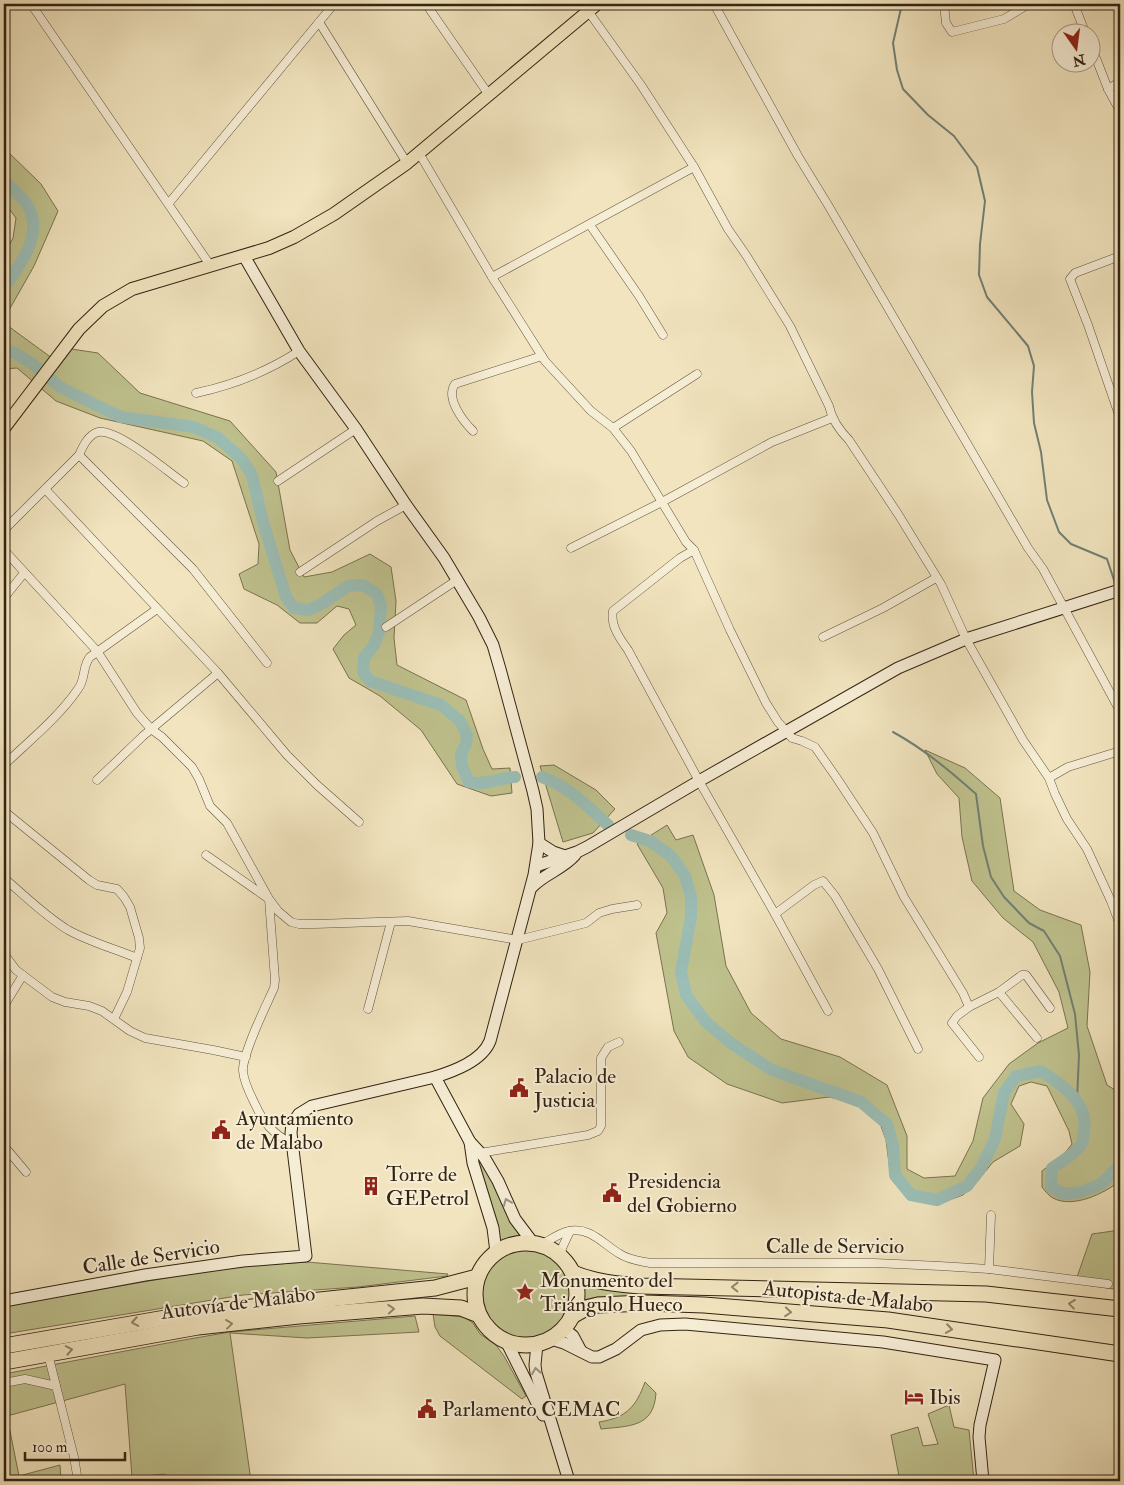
<svg xmlns="http://www.w3.org/2000/svg" width="1124" height="1485" font-family="'IM FELL Double Pica',serif">
  <rect width="100%" height="100%" fill="#f1e4be"/>
  <filter id="stains"><feTurbulence type="fractalNoise" baseFrequency=".004" numOctaves="4"/><feColorMatrix values="0 0 0 0 .2 0 0 0 0 .09 0 0 0 0 .02 0 0 0 .5 -.17"/></filter>
  <radialGradient id="worn" r=".72"><stop offset=".6" stop-color="#630" stop-opacity="0"/><stop offset="1" stop-color="#630" stop-opacity=".3"/></radialGradient>
  <g fill="#bfc28e" stroke="#797250">
    <polygon points="4,148 41,184 58,211 34,266 4,319 4,255 13,238 16,218 4,202"/>
    <polygon points="4,323 56,361 65,348 98,353 140,393 230,421 276,472 290,550 304,577 332,572 370,554 391,567 396,601 394,638 397,665 466,700 483,749 492,769 510,768 512,793 491,796 457,784 421,730 380,696 349,678 333,649 344,635 356,625 349,609 337,606 317,623 300,623 277,605 244,589 239,574 258,564 259,544 232,461 203,441 100,418 56,401 17,368 4,369"/>
    <path d="M925,750L965,768L1000,798L1014,891L1040,910L1081,925L1090,972L1087,1026L1107,1085L1120,1093V1181C1105,1193 1073,1209 1053,1198C1049,1196 1045,1191 1042,1187V1171L1065,1153L1072,1144L1069,1131L1047,1086L1031,1082L1019,1086L1011,1104L1024,1124L1020,1146L993,1162L976,1183L963,1195L941,1203L909,1200L891,1179L886,1140L878,1118L859,1104L829,1097L782,1103L727,1084L688,1057L674,1031L656,933L667,913L663,888L637,844L667,825L676,840L693,835L714,895L726,966L751,1013L781,1039L840,1057L887,1085L907,1136V1169L924,1178L955,1176L973,1141L983,1098L1009,1064L1038,1043L1068,1028L1059,992L1033,942L1003,918L972,881L962,837L959,798L937,774Z"/>
    <polygon points="554,765 596,790 615,809 593,833 563,842 540,766"/>
    <polygon points="474,1153 484,1165 523,1237 515,1236 496,1244"/>
    <polygon points="1120,1230 1120,1290 1075,1283 1092,1234"/>
    <circle cx="526" cy="1294" r="45"/>
    <polygon points="307,1262 448,1274 447,1276 358,1287 243,1295 4,1334 4,1306 230,1267"/>
    <polygon points="583,1286 631,1293 632,1297 598,1297 583,1300"/>
    <polygon points="433,1314 464,1317 473,1323 480,1334 496,1345 504,1356 526,1396 522,1399 440,1336 435,1327"/>
    <polygon points="415,1316 419,1332 307,1338 230,1333 251,1481 172,1481 165,1474 132,1477 125,1384 7,1416 19,1476 60,1465 61,1481 4,1481 4,1374 178,1341 230,1332"/>
    <path d="M645,1382L656,1393C654,1428 628,1426 601,1429L599,1422C626,1418 636,1407 645,1382Z"/>
    <polygon points="949,1405 954,1427 969,1430 974,1481 900,1481 891,1435 918,1427 923,1446 938,1444 928,1414"/>
  </g>
  <g fill="none" stroke-linecap="round" stroke-linejoin="round">
    <g stroke="#718075" stroke-width="2">
      <polyline points="902,4 893,43 897,70 903,89 928,115 954,136 977,167 985,201 980,244 979,275 987,297 1028,346 1034,366 1032,392 1034,423 1041,452 1047,500 1059,532 1071,544 1107,559 1114,580 1115,586"/>
      <polyline points="1115,596 1116,645 1120,661"/>
      <path d="M893,732C924,749 950,771 976,794L983,846L991,877L1004,897L1029,923L1044,931L1060,956L1075,1014L1079,1055L1077,1100"/>
    </g>
    <g stroke="#9bbeb6" stroke-width="12">
      <path d="M4,181C11,188 20,195 26,203C46,233 21,263 4,288"/>
      <path d="M4,349L17,354L34,365L60,387L102,408L121,417L194,427L218,438L241,458L252,475L263,522L286,597L294,608L309,610L323,603L348,586L363,585L377,594L381,606L379,632L374,645L364,658L363,672L370,681L441,705L460,721L467,735L466,744L461,754L462,766L469,782C484,786 500,778 515,777"/>
      <path d="M542,777C570,787 588,807 609,826"/>
      <path d="M631,835L650,841L671,856L685,876L691,897V917L681,972L686,995L706,1022L732,1044L772,1070L861,1102L887,1124L893,1146L895,1175L911,1195L937,1200L967,1186L981,1168L995,1139L1004,1093L1016,1076L1041,1071C1062,1085 1089,1102 1084,1131C1083,1134 1084,1140 1082,1143C1078,1151 1060,1163 1052,1168L1051,1187L1063,1194L1081,1192L1101,1184L1120,1165"/>
    </g>
    <g stroke="#62533e" stroke-width="9">
      <g id="street">
        <polyline points="31,4 210,265"/>
        <polyline points="426,4 489,95"/>
        <polyline points="714,4 798,156 828,205 1028,548 1043,569 1120,711"/>
        <polyline points="944,4 946,23 952,32 1004,19 1029,4"/>
        <polyline points="1074,4 1085,32"/>
        <path d="M588,11L641,85L694,167L728,229L746,255L790,326L829,406C832,420 839,430 849,440L898,514L941,584L966,639L1023,740L1049,778L1055,794L1067,819L1087,849L1111,901L1120,925"/>
        <polyline points="319,22 407,163"/>
        <polyline points="1092,48 1108,89 1120,111"/>
        <polyline points="1108,89 1120,82"/>
        <polyline points="419,153 492,277 545,361 591,411 613,428 631,451 686,542 694,550 730,630 766,703 778,722 792,738 802,741 815,747 836,777 873,833 904,897 963,993 969,1007 999,992 1022,975 1026,975 1050,1008"/>
        <polyline points="169,203 334,4"/>
        <polyline points="590,225 639,296 663,335"/>
        <polyline points="1120,256 1075,273 1070,279 1088,325 1120,418"/>
        <polyline points="492,277 694,167"/>
        <path d="M196,393C233,385 267,372 299,351"/>
        <polyline points="613,428 697,374"/>
        <path d="M473,431C463,421 445,398 455,384L542,356"/>
        <polyline points="79,455 193,569 267,663"/>
        <polyline points="278,481 356,429"/>
        <polyline points="45,489 218,673 287,755 317,785 359,822"/>
        <path d="M4,530L79,455C83,446 88,435 98,432C117,428 168,472 184,483"/>
        <polyline points="571,548 662,502 772,442 832,418"/>
        <polyline points="4,550 97,651 137,713 151,729 162,737 192,767 199,779 210,806 227,823 269,899 278,911 291,922 299,924 315,924 408,921 518,940 586,923 599,913 612,909 637,905"/>
        <path d="M694,550L680,558L613,611C610,625 620,639 628,650L699,781L775,914L814,885L823,881L835,896L878,969L918,1049"/>
        <polyline points="300,572 377,521 406,505"/>
        <polyline points="4,598 24,573"/>
        <polyline points="386,627 457,580"/>
        <polyline points="823,637 883,608 936,578"/>
        <path d="M4,765C28,742 59,717 78,689C86,679 82,666 90,657L157,609"/>
        <polyline points="1049,778 1068,767 1120,751"/>
        <polyline points="97,780 143,736 218,673"/>
        <polyline points="4,811 89,880 97,885 117,889 124,897 130,907 139,938 140,948 127,992 114,1019"/>
        <path d="M206,855L269,899L275,980L274,988C266,1006 242,1054 243,1071C244,1083 250,1094 255,1104C263,1122 273,1134 291,1143"/>
        <path d="M4,878C24,895 45,916 68,930C90,942 115,949 137,958"/>
        <polyline points="775,914 828,1011"/>
        <polyline points="4,954 16,970 52,997 65,1002 89,1006 102,1011 130,1031 145,1038 213,1050 246,1057"/>
        <polyline points="999,992 1037,1038"/>
        <polyline points="4,1006 23,975"/>
        <polyline points="969,1007 957,1016 952,1023 979,1057"/>
        <polyline points="368,1009 391,922"/>
        <polyline points="4,1146 26,1172"/>
        <polyline points="480,1153 588,1135 598,1131 601,1126 601,1058 608,1047 619,1042"/>
        <path d="M541,1245C550,1240 559,1233 569,1231C590,1226 604,1245 620,1254C629,1260 640,1261 650,1263H875L940,1266L989,1269L1108,1284"/>
        <polyline points="561,1256 562,1248 570,1231"/>
        <polyline points="989,1269 991,1215"/>
        <polyline points="48,1354 74,1457 78,1481"/>
        <polyline points="4,1383 25,1379 56,1386"/>
      </g>
    </g>
    <g stroke="#332313" stroke-width="13">
      <g id="secondary">
        <path d="M244,256L299,351L356,429L406,505L444,558L479,617L493,645L500,669L533,791L537,809L539,843L534,875L490,1041C482,1061 454,1071 435,1077"/>
        <polyline points="539,843 553,852 565,856"/>
        <polyline points="536,866 577,852 587,847 699,781 898,668 966,639 1120,590"/>
        <path d="M532,887C544,874 563,869 575,855"/>
        <polyline points="470,1142 473,1163 493,1228 496,1252"/>
        <polyline points="4,1301 145,1275 243,1261 306,1256 291,1133 292,1124 299,1114 312,1106 435,1077 470,1142 484,1157 498,1181 515,1219 533,1243"/>
        <polyline points="564,1329 573,1336 581,1351"/>
        <polyline points="551,1339 564,1343 592,1357 599,1357 616,1349 641,1330 660,1325 685,1324 883,1342 995,1360 980,1425 979,1437 983,1481"/>
        <polyline points="506,1341 543,1415"/>
        <polyline points="537,1344 535,1365 536,1373 569,1481"/>
      </g>
    </g>
    <g stroke="#332313" stroke-width="14">
      <polyline id="primary" points="4,428 79,329 103,306 132,289 269,248 294,237 334,214 407,163 597,4"/>
    </g>
    <g stroke="#332313" stroke-width="17">
      <g id="highway">
        <circle cx="526" cy="1294" r="51"/>
        <path d="M573,1273C595,1282 616,1284 640,1286L986,1294L1120,1309"/>
        <polyline points="572,1316 586,1308 598,1305 645,1303 704,1305 888,1320 1120,1354"/>
        <polyline points="4,1346 194,1313 435,1288 477,1277"/>
        <polyline points="4,1362 198,1327 299,1316 423,1306 461,1308 479,1315"/>
      </g>
    </g>
    <use href="#street" stroke="#f6edd5" stroke-width="8"/>
    <use href="#secondary" stroke="#f6edd5" stroke-width="11"/>
    <use href="#primary" stroke="#f1e4be" stroke-width="12"/>
    <use href="#highway" stroke="#f1e4be" stroke-width="15"/>
  </g>
  <defs><path id="oneway-chevron" d="M-2-3.5L2.5 0L-2 3.5" fill="none" stroke-width="1.6" stroke-linecap="round" stroke-linejoin="round" transform="scale(1.25)"/></defs>
  <g stroke="#9e927e">
    <use href="#oneway-chevron" transform="translate(507 1202) rotate(-112)"/>
    <use href="#oneway-chevron" transform="translate(536 1371) rotate(-99)"/>
  </g>
  <g stroke="#928468">
    <use href="#oneway-chevron" transform="translate(735 1287) rotate(-179)"/>
    <use href="#oneway-chevron" transform="translate(1072 1304) rotate(-173)"/>
    <use href="#oneway-chevron" transform="translate(391 1309) rotate(-4)"/>
    <use href="#oneway-chevron" transform="translate(788 1312) rotate(5)"/>
    <use href="#oneway-chevron" transform="translate(135 1322) rotate(170)"/>
    <use href="#oneway-chevron" transform="translate(229 1324) rotate(-7)"/>
    <use href="#oneway-chevron" transform="translate(949 1329) rotate(8)"/>
    <use href="#oneway-chevron" transform="translate(69 1350) rotate(-11)"/>
  </g>
  <defs>
    <g id="civic-bare" transform="scale(1.5)"><path d="M-.6-6.5H3V-4.5H.6V-3L4-1V1h2V6H-6V1h2V-1L-.6-3ZM-1.2 2.5V6h2.4V2.5Z" fill="#8f2418" stroke="#f6edd5" stroke-width="2.5" paint-order="stroke"/></g>
    <g id="building-bare" transform="scale(1.5)"><path d="M-4-6H4V6H1V3H-1V6H-4ZM-2.5-4.3h1.7v1.8h-1.7ZM.8-4.3h1.7v1.8H.8ZM-2.5-1h1.7V.8h-1.7ZM.8-1h1.7V.8H.8Z" fill="#8f2418" stroke="#f6edd5" stroke-width="2.5" paint-order="stroke"/></g>
    <g id="sight-bare" transform="scale(1.5)"><path d="M0-6L1.8-2.2L6-1.7L2.9 1.2L3.7 5.4L0 3.3L-3.7 5.4L-2.9 1.2L-6-1.7L-1.8-2.2Z" fill="#8f2418" stroke="#f6edd5" stroke-width="2.5" paint-order="stroke"/></g>
    <g id="hotel-bare" transform="scale(1.5)"><path d="M-6-4.5h1.5V1H6V5H4.5V3h-9V5H-6ZM-4 0a1.8 1.8 0 1 1 3.6 0ZM.5 0V-2.5h3Q6-2.5 6 0Z" fill="#8f2418" stroke="#f6edd5" stroke-width="2.5" paint-order="stroke"/></g>
  </defs>
  <g fill-rule="evenodd">
    <use href="#civic-bare" x="519" y="1088"/>
    <use href="#civic-bare" x="221" y="1130"/>
    <use href="#building-bare" x="371" y="1186"/>
    <use href="#civic-bare" x="612" y="1193"/>
    <use href="#sight-bare" x="525" y="1292"/>
    <use href="#hotel-bare" x="914" y="1397"/>
    <use href="#civic-bare" x="427" y="1409"/>
  </g>
  <g text-anchor="middle" dominant-baseline="central" stroke-width="4" stroke-linejoin="round" paint-order="stroke">
    <g font-size="21" fill="#332313" stroke="#f6edd5" text-anchor="start">
      <text x="534" y="1076">Palacio de<tspan x="534" dy="24">Justicia</tspan></text>
      <text x="236" y="1118">Ayuntamiento<tspan x="236" dy="24">de Malabo</tspan></text>
      <text x="386" y="1174">Torre de<tspan x="386" dy="24">GEPetrol</tspan></text>
      <text x="627" y="1181">Presidencia<tspan x="627" dy="24">del Gobierno</tspan></text>
      <text x="540" y="1280">Monumento del<tspan x="540" dy="24">Triángulo Hueco</tspan></text>
      <text x="929" y="1397">Ibis</text>
      <text x="442" y="1409">Parlamento CEMAC</text>
    </g>
    <g font-size="21" fill="#332313" stroke="#f6edd5">
      <text x="835" y="1246">Calle de Servicio</text>
      <text transform="translate(151 1257) rotate(-9)">Calle de Servicio</text>
      <text transform="translate(848 1297) rotate(6)">Autopista de Malabo</text>
      <text transform="translate(238 1303) rotate(-7)">Autovía de Malabo</text>
    </g>
  </g>
  <rect width="1124" height="1485" fill="none" stroke="#f1e4be" stroke-width="20"/>
  <rect x="5" y="5" width="1114" height="1475" fill="none" stroke="#332313" stroke-width="2.5"/>
  <rect x="10" y="10" width="1104" height="1465" fill="none" stroke="#332313"/>
  <g transform="translate(1076 48) rotate(166)"><circle r="24" fill="#f6edd5" stroke="#a89c87"/>
  <path d="M0-4L9 19L0 12L-9 19Z" fill="#8f2418"/>
  <text y="-8" font-size="14" font-weight="bold" text-anchor="middle" fill="#332313">N</text>
  </g>
  <path d="M25 1452v8h100v-8" fill="none" stroke="#332313" stroke-width="2.5"/>
  <text x="32" y="1452" font-size="15" fill="#332313" stroke="#f6edd5" stroke-width="4" paint-order="stroke">100 m</text>
  <rect width="100%" height="100%" filter="url(#stains)"/>
  <rect width="100%" height="100%" fill="url(#worn)"/>
</svg>
